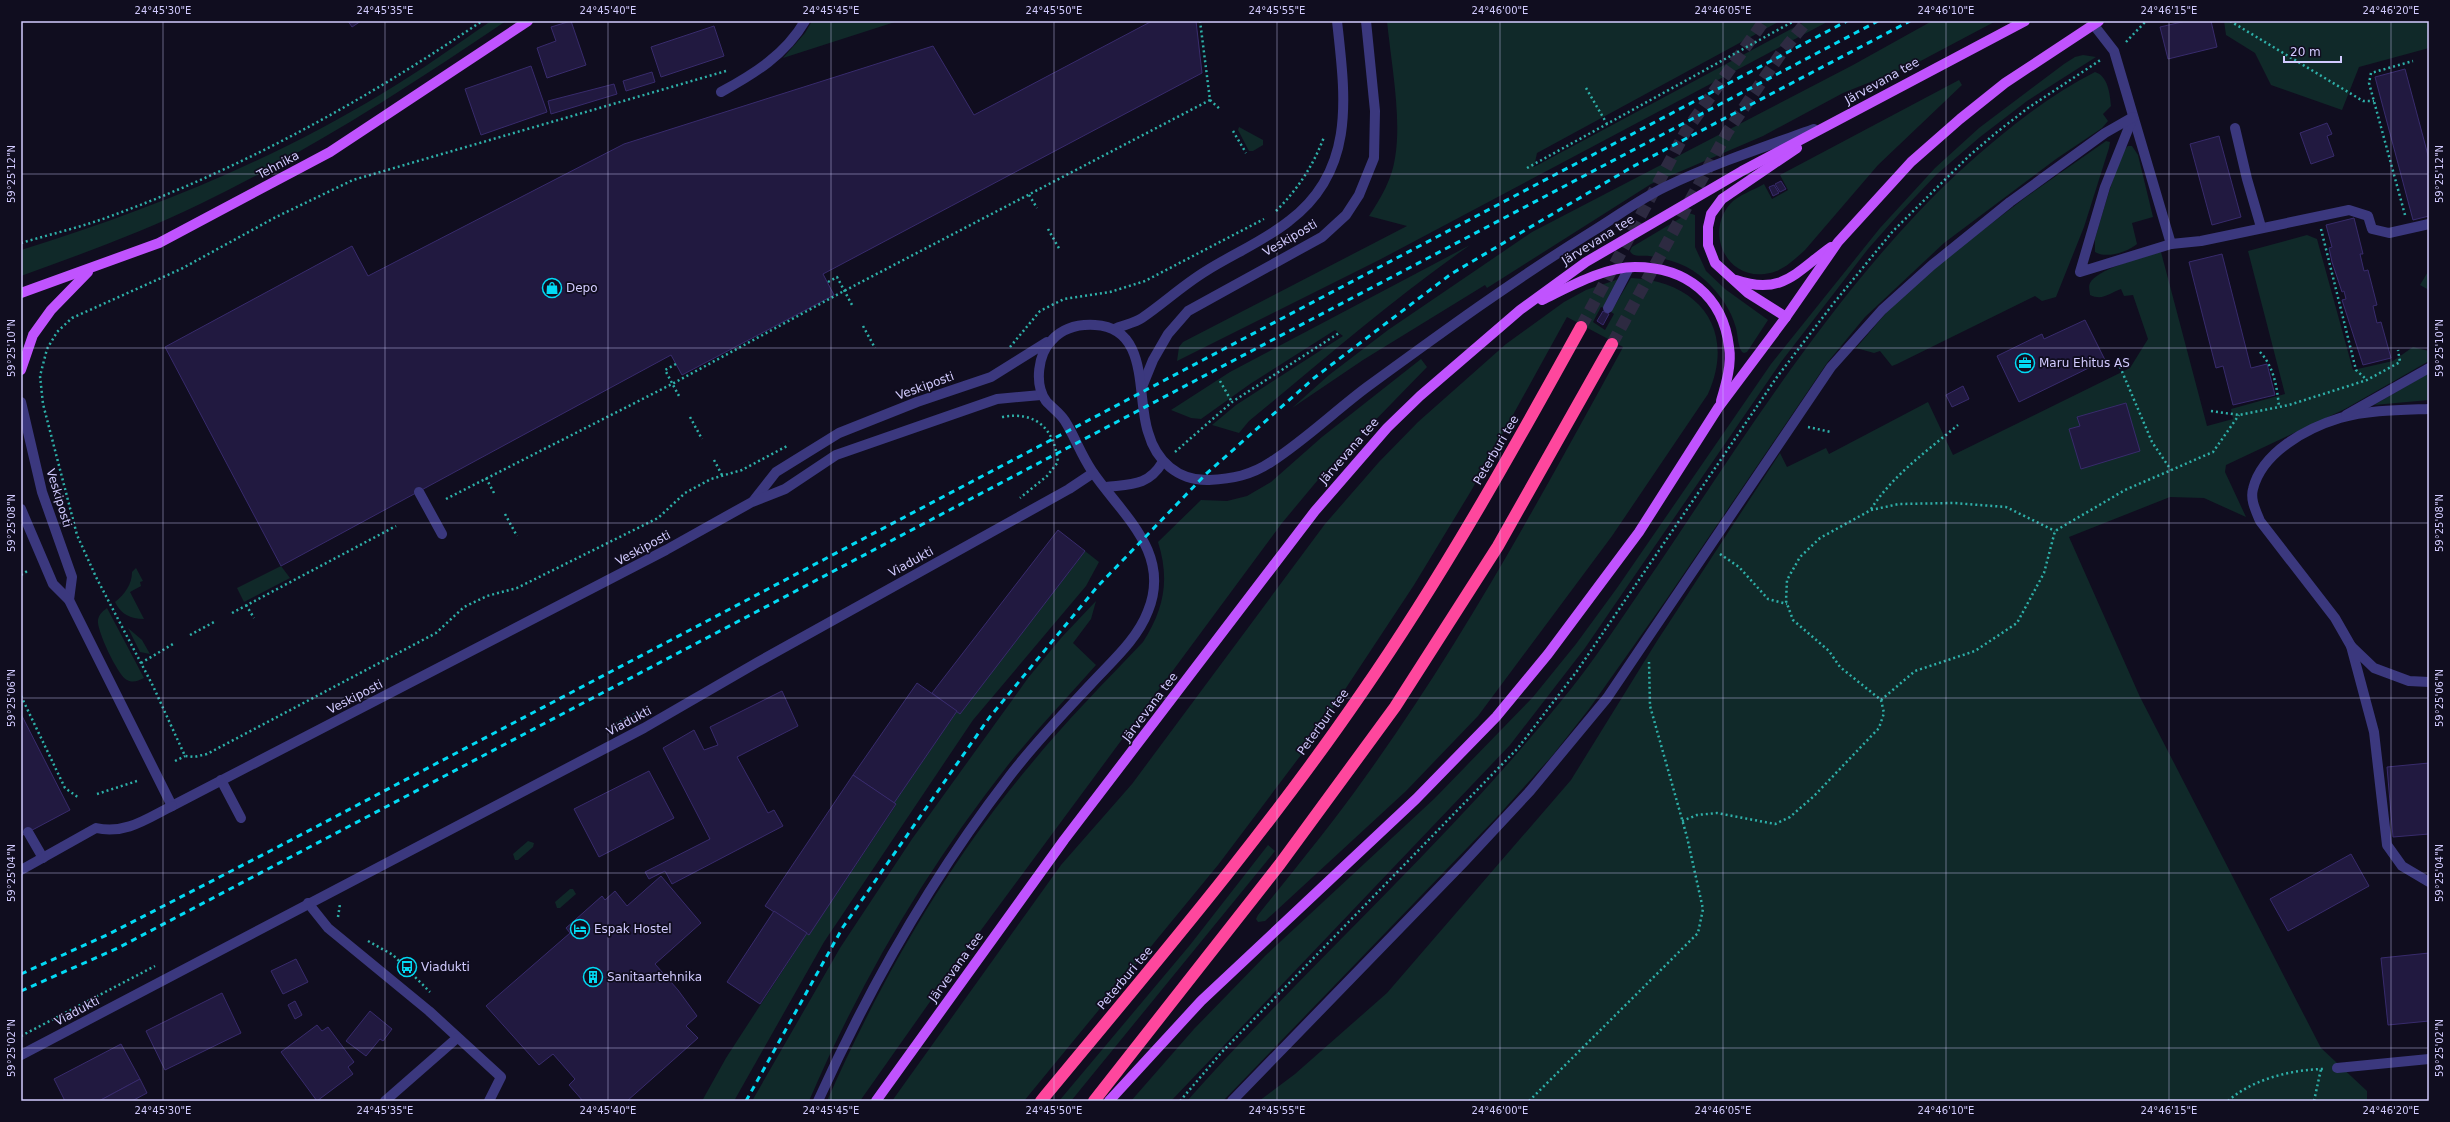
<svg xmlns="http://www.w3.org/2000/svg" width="2450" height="1122" font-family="'DejaVu Sans',sans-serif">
  <rect width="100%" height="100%" fill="#100d1f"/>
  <g fill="#102929">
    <path d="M491,21H506C408,87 308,152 200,204C142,232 82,254 21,276V250C147,211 270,162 383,93C420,71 456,45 491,21Z"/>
    <polygon points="812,21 898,21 783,58 805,33"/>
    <path d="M1387,21H1780L1537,153L1534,167L1806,21H1829L1381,259L1177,361L1179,347L1183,342L1407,226L1369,216C1381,198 1392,179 1395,158C1402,118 1391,62 1387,21Z"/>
    <polygon points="1932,21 1996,21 1913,65 1843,93 1763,136 1651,184 1487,288 1485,285 1363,360 1292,408 1329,375 1388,330 1532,232 1853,65"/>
    <polygon points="2224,21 2429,21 2429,48 2359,67 2342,110 2271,85 2255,53 2226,35"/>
    <polygon points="2083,55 2096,57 2027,101 1980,137 1936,175 1898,215 1868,249 1781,362 1585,648 1510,745 1171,1101 1131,1101 1194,1029 1266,955 1435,798 1533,697 1576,644 1617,588 1771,364 1880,228 1935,168 1979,128 2064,64 2075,57"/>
    <path d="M2095,72C2108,76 2110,94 2111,106L2103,114L2108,121L2102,128L2056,159L1944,243L1865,317L1827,363L1666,600L1589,709L1552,756L1497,817L1223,1101H1187C1307,966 1443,846 1557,706C1594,662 1625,613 1658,565C1748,431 1842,280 1961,170C2002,133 2046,97 2095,72Z"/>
    <path d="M1959,80L1962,85L1878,165L1805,250C1795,259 1784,270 1770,273C1728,283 1704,234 1730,204C1738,195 1754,190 1764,184L1772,199L1788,190L1780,175Z"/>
    <polygon points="1239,127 1263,140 1263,145 1253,151 1249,151 1238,130"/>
    <polygon points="2106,141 2110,142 2109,148 2084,227 2056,297 2042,301 2035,296 1897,364 1892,366 1880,351 1874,353 1856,348 1892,306 1950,255 2026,197"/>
    <path d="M2128,146H2132L2138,155L2153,217L2132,223L2137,244C2128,252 2106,259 2095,252V239C2100,224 2119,152 2128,146Z"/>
    <path d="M1689,213L1695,215V247L1706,271L1725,289L1768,320L1747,352L1744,353C1738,351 1738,335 1736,328C1731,309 1719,293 1705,280C1689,265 1670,259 1649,256C1643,255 1633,258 1630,251L1632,247Z"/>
    <path d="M2307,235L2317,239L2353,370L2393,361L2413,347L2429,351V361L2345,409L2226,465L2225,472L2246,517L2204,498L2170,497L2069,537L2140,697L2321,1048L2367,1091V1101H1259L1295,1074L1387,993L1571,780L1657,641L1780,453L1787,467L1826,448L1829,454L1928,402L1953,455L2130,368L2148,339L2133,295L2124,296L2121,289C2109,293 2103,301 2090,295C2090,291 2088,287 2090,283C2098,268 2145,257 2161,252L2207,426L2233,419L2231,409L2285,394L2248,251Z"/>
    <path d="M1470,245C1393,299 1322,361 1249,421L1239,433L1212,425L1236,405L1343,336L1335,330L1250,384L1201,419L1191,418L1171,410L1230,372Z"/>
    <polygon points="2429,270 2429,290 2420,285"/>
    <path d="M1631,278C1698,281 1737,329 1708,394L1612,536L1478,716L1406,791L1265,921L1258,922L1256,919L1258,915C1294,870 1332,824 1366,776C1463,641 1542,495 1622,349L1623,347L1567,317L1471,491L1414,585L1307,747L1218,865L1024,1101H892L1061,865L1132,784L1325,524L1379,462L1418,422L1506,344L1564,302L1586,290L1619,279L1604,308L1601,307L1593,322L1605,330L1614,314L1611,312Z"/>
    <path d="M1421,359L1427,367L1322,475L1282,523L970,945L860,1101H827C880,981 946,865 1031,764C1066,721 1105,682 1143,642C1164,609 1170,580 1158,542L1201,500L1227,501L1247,496L1271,482L1322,437Z"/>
    <polygon points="2429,373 2429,400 2374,405"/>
    <polygon points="1085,551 1099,562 1086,586 973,720 824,942 734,1101 702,1101 726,1058 807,933 809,935 896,805 894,803 957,711 960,713"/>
    <polygon points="281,566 290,578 244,602 237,588"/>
    <path d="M136,568L143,581L140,582L141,586L130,592L144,619C130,619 121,614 115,602C125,594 132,584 132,572Z"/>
    <path d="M1096,601L1091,619L1073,643L1096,665C1067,698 1036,730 1008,765C927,868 861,980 809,1101H752L840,948L912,839L1028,678L1061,638Z"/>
    <path d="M107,608L144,678C138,681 133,683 127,680C118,676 96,629 98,620C99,614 103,611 107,608Z"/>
    <polygon points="128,628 142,640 150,654 140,652"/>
    <polygon points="528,841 534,843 533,847 518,860 515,860 513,854"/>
    <polygon points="1268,845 1275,851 1071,1101 1059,1101 1190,945"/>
    <polygon points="570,889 573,889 576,894 560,908 557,908 555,902"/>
  </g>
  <g fill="#211940" stroke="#382b6c">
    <polygon points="348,21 361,21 352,27"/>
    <polygon points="571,21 586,65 547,78 537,48 556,41 551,27"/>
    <polygon points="1152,21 1196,21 1202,73 823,274 834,295 682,375 671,355 281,566 165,347 352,246 368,276 624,144 933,46 974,115"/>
    <polygon points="2186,21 2211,21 2217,47 2168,59 2160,27"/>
    <polygon points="714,26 724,56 661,77 651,47"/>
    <polygon points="531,66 547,112 481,135 465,89"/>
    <polygon points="2405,69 2429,159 2429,216 2413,220 2375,77"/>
    <polygon points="652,72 655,82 626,91 623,81"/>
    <polygon points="614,84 617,94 551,114 548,101"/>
    <polygon points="2327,123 2332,134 2327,136 2334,156 2311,164 2300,133"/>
    <polygon points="2219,136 2241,217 2212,225 2190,144"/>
    <polygon points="1781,181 1786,189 1780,192 1775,184"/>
    <polygon points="1774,185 1779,193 1773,196 1769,187"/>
    <polygon points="2354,218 2363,254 2360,254 2364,271 2368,270 2377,305 2373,306 2377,323 2381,322 2391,358 2363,365 2342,300 2346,299 2344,291 2342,292 2332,262 2329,248 2332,247 2326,225"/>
    <polygon points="2222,254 2251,368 2267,364 2275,395 2233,405 2223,366 2216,368 2189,262"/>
    <polygon points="1603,311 1609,314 1603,325 1597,321"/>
    <polygon points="2085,320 2105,360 2019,402 1997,356 2042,334 2044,339"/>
    <polygon points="1963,386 1969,399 1952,407 1946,395"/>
    <polygon points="2126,403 2140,451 2081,469 2069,429 2080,426 2077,417"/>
    <polygon points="1058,530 1085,551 960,714 932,693"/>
    <polygon points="917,683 957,711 894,803 853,775"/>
    <polygon points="782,691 798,726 737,757 768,813 774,810 783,826 672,884 665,871 649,879 645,872 710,839 663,748 694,730 704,750 718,745 710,727"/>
    <polygon points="21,714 70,810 21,836"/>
    <polygon points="2429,763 2429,834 2393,837 2387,767"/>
    <polygon points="649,771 674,818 599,857 574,809"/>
    <polygon points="853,775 896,804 809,935 765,906"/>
    <polygon points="2351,854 2369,886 2288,931 2270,899"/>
    <polygon points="661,876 701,923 655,964 678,990 697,1016 686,1026 698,1038 627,1101 583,1101 569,1085 575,1079 553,1054 539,1065 486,1006 570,933 566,928 602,896 605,900 615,891 627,906"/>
    <polygon points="774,911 807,933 760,1004 727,982"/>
    <polygon points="2429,953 2429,1021 2388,1025 2381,958"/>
    <polygon points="296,959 308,982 283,994 271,971"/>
    <polygon points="222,993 241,1033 165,1070 146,1031"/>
    <polygon points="295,1001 302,1015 295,1019 288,1005"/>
    <polygon points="370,1011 392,1029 383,1041 380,1039 366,1056 346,1041"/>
    <polygon points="317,1025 322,1031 328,1027 354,1062 348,1067 353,1074 317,1101 281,1052"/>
    <polygon points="121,1044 140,1079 99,1101 65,1101 54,1079"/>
    <polygon points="140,1079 147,1093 132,1101 99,1101"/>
  </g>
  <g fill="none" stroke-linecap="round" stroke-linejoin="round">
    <g stroke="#2d2a41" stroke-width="12" stroke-dasharray="12 6" stroke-linecap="butt">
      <polyline points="1581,327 1686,131 1764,21"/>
      <polyline points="1612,344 1728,131 1782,52 1807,21"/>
    </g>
    <g stroke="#2eb0a9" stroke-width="2.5" stroke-dasharray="2 3" stroke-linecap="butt">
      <polyline points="2230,21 2363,101 2374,101"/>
      <polyline points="2126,42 2146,21"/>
      <polyline points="726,71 353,180 276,217 181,269 72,318 57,332 47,349 40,376 43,404 77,535 96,577 153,686 185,756 194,757 207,754 436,633 464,607 487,596 517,588 658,518 685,493 711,479 742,470 787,446"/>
      <polyline points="1586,88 1607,124"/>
      <polyline points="1210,100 1221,110"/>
      <polyline points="1233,131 1246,153"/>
      <polyline points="1527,168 1794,21"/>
      <polyline points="1029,195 1037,208"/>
      <path d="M1276,211C1298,189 1313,166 1324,137"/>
      <polyline points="2405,215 2369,83 2371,73 2413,61"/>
      <polyline points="1048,229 1060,250"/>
      <polyline points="2321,229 2356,370 2367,380"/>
      <path d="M21,243C51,234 82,227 111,216C243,168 366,100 482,21"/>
      <polyline points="828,282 837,277 852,305"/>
      <polyline points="863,326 875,348"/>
      <polyline points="1010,347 1040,311 1064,299 1110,292 1145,281 1264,219"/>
      <path d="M2260,352C2274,367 2277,387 2279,407"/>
      <polyline points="2118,362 2152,442 2171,470"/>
      <polyline points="676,364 665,370 679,396"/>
      <polyline points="1220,381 1232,402"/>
      <polyline points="2211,411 2239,415 2289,405 2367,380 2400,362 2398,350"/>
      <polyline points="690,417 702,439"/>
      <path d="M1002,417C1036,411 1054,428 1058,462L1047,476L1020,498"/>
      <polyline points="1808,427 1831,432"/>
      <polyline points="1175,452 1232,402 1339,333"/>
      <polyline points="714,460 722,475"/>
      <polyline points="486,478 494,493"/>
      <polyline points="446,499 672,384 844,291 1210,100 1200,21"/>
      <path d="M1871,509C1893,475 1927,451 1958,425"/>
      <polyline points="505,514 517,536"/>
      <polyline points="1720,554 1739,567 1768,599 1787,604"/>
      <polyline points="21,575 29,570"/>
      <polyline points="246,605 254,618"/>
      <polyline points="232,613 396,526"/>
      <polyline points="190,635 216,621"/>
      <polyline points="141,663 173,644"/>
      <polyline points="21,696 65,788 79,798"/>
      <polyline points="1881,700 1915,671 1975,651 2017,623 2044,573 2055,531 2125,490 2213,452 2239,415"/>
      <polyline points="611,727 646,708"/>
      <polyline points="175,761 185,756"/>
      <polyline points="97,794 137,781"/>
      <polyline points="1682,821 1697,815 1717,813 1775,824 1790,817 1814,796 1879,728 1884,713 1881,700 1840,667 1829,651 1793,620 1786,601 1787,580 1800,557 1820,538 1871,510 1899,504 1954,503 2006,507 2055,531"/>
      <polyline points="338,917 340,904"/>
      <polyline points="368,941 393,955 430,992"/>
      <polyline points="21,1036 155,966"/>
      <polyline points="1180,1101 1221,1053 1518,748 1577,671 1777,377 1833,304 1893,231 1970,155 1997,132 2028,108 2102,59"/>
      <polyline points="1529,1101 1698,933 1703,909 1687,837 1650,706 1649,662"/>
      <path d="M2228,1101C2253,1079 2290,1070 2323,1069"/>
      <polyline points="2314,1101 2321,1069"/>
    </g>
    <g stroke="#3b387e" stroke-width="10">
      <polyline points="2093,24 2114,51 2171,244"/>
      <path d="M721,92C754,74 785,55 805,21"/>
      <polyline points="2133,117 2105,187 2080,272 2171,244 2201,241 2349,210 2368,216 2372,229 2389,233 2429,224"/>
      <polyline points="2235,128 2247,179 2261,227"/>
      <polyline points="1608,308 1629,268"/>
      <path d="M1114,329C1123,325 1135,323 1142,318C1164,303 1183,285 1206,271C1233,254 1264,241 1289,221C1357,170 1345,95 1337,21"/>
      <polyline points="1142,387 1153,360 1168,334 1188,311 1322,237 1346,215 1359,195 1374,158 1375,111 1366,21"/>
      <polyline points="21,402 42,492 72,577 69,600"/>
      <path d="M2429,409C2401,410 2368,410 2340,418C2307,428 2262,452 2253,489C2250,500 2256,511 2260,521L2335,618L2351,646L2374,732L2387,845L2402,866L2429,882"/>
      <polyline points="2346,415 2429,368"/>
      <path d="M1106,487C1131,484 1148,486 1162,463"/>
      <polyline points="419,492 442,534"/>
      <polyline points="754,500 776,472 839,433 917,402 991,377 1047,342"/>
      <polyline points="21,509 53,584 69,600 172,806 666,550 752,502 785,489 836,455 997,399 1041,395"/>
      <polyline points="2351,646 2374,668 2409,681 2429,682"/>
      <polyline points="221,780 241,818"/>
      <polyline points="28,832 43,858"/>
      <path d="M21,870L96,828C125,835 148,818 172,806"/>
      <polyline points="308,903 328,928 429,1011 501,1077 489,1101"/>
      <polyline points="21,1055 644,728 758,662 1069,489 1093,473"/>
      <polyline points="2337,1068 2429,1059"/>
      <polyline points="385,1101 457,1038"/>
      <path d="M818,1101C870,986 932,877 1009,777C1034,744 1062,715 1090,685C1111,662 1137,640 1148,611C1172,552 1121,514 1092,471C1081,455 1075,437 1065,421C1060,413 1052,408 1046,401C1034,384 1038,354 1052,340C1063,328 1078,324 1095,325C1150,328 1136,396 1148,432C1156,461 1178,481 1209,480C1232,479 1252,475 1271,462C1305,440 1335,411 1367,387C1441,333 1515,279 1593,231C1616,217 1640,199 1665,187C1713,164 1764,147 1814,129"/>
      <polyline points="1232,1101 1464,862 1530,791 1607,698 1831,367 1882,310 1932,265 2010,202 2105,133 2133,117"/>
    </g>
    <g stroke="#c053fe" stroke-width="10">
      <path d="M1736,280C1782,296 1796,272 1831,247"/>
      <polyline points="21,293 159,243 330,152 528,21"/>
      <path d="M1542,300C1569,287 1604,267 1635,267C1686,267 1723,296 1729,347C1732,364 1726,384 1721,401"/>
      <polyline points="1786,317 1748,293 1715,263 1708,245 1708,227 1711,214 1722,199 1797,148"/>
      <polyline points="21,370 33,335 51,310 88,272"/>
      <polyline points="876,1101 1064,840 1315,511 1387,428 1420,396 1520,310 1586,262 1742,171 2025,21"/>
      <polyline points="1109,1101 1201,1001 1416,799 1496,717 1548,654 1639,532 1718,408 1786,317 1838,242 1911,162 1960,119 2005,83 2099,21"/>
    </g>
    <g stroke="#fe479d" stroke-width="12">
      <path d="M1041,1101C1151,968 1263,837 1361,694C1442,577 1512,452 1581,327"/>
      <polyline points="1094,1101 1280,864 1395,707 1498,546 1612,344"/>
    </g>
    <g stroke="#02daf4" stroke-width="3" stroke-dasharray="6 5" stroke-linecap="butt">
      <polyline points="21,974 111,933 272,850 1847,21"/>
      <polyline points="21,991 118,948 1878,21"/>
      <polyline points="746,1101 843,927 989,718 1097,587 1206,474 1314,378 1451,274 1632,167 1910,21"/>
    </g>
  </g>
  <path fill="none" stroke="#d2cbff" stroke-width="1" stroke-opacity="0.45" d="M163,21V1101M385,21V1101M608,21V1101M831,21V1101M1054,21V1101M1277,21V1101M1500,21V1101M1723,21V1101M1946,21V1101M2169,21V1101M2391,21V1101M21,174H2429M21,348H2429M21,523H2429M21,698H2429M21,873H2429M21,1048H2429"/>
  <defs>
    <g id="shop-ring" transform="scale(1)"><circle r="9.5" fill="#100d1f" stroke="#02daf4" stroke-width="1.5"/><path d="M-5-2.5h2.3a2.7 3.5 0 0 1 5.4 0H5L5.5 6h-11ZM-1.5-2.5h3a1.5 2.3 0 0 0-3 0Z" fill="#02daf4"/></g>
    <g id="office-ring" transform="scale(1)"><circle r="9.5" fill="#100d1f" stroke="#02daf4" stroke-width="1.5"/><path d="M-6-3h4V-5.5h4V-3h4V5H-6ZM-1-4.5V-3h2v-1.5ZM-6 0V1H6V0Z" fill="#02daf4"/></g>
    <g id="hotel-ring" transform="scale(1)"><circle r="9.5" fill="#100d1f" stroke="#02daf4" stroke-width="1.5"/><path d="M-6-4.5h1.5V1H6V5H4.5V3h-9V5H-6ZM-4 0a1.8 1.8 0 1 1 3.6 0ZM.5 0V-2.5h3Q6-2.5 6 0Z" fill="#02daf4"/></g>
    <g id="bus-ring" transform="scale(1)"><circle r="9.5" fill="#100d1f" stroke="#02daf4" stroke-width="1.5"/><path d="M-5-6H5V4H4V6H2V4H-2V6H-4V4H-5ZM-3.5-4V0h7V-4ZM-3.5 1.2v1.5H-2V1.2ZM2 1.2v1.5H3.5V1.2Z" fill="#02daf4"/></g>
    <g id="building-ring" transform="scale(1)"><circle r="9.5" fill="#100d1f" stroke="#02daf4" stroke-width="1.5"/><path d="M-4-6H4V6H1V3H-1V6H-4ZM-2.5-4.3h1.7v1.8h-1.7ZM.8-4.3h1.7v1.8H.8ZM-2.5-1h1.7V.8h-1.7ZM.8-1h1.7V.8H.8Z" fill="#02daf4"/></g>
  </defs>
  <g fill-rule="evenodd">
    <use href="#shop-ring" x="552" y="288"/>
    <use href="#office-ring" x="2025" y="363"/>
    <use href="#hotel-ring" x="580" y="929"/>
    <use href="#bus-ring" x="407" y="967"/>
    <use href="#building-ring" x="593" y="977"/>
  </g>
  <g text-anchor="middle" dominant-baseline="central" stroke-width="3.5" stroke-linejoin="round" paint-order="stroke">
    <g font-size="12" fill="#d2cbff" stroke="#100d1f">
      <text transform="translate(1882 81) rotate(-29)">Järvevana tee</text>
      <text transform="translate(278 165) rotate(-28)">Tehnika</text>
      <text transform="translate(1290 238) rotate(-30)">Veskiposti</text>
      <text transform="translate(1598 240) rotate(-32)">Järvevana tee</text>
      <text transform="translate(925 386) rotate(-20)">Veskiposti</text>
      <text transform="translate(1496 450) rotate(-60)">Peterburi tee</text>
      <text transform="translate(1349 451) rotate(-49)">Järvevana tee</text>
      <text transform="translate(59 498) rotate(73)">Veskiposti</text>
      <text transform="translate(643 548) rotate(-28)">Veskiposti</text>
      <text transform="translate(911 562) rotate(-29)">Viadukti</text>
      <text transform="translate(355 697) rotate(-27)">Veskiposti</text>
      <text transform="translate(1150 707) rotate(-53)">Järvevana tee</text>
      <text transform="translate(629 721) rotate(-28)">Viadukti</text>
      <text transform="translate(1323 722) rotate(-54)">Peterburi tee</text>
      <text transform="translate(956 967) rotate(-54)">Järvevana tee</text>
      <text transform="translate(1125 978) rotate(-50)">Peterburi tee</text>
      <text transform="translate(77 1011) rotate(-28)">Viadukti</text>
    </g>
    <g font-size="12" fill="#d2cbff" stroke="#100d1f" text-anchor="start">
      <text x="566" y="288">Depo</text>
      <text x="2039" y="363">Maru Ehitus AS</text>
      <text x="594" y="929">Espak Hostel</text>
      <text x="421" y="967">Viadukti</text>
      <text x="607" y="977">Sanitaartehnika</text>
    </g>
  </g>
  <rect width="2450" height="1122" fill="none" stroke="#100d1f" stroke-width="44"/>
  <path d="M2284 56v6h57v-6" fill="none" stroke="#d2cbff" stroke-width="2"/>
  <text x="2290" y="56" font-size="12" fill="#d2cbff" stroke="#100d1f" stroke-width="3" paint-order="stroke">20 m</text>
  <rect x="22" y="22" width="2406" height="1078" fill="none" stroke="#d2cbff" stroke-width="1.5"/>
  <g font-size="10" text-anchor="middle" fill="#d2cbff">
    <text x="163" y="14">24°45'30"E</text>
    <text x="385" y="14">24°45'35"E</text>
    <text x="608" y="14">24°45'40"E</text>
    <text x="831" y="14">24°45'45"E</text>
    <text x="1054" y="14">24°45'50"E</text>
    <text x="1277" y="14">24°45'55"E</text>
    <text x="1500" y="14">24°46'00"E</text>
    <text x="1723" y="14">24°46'05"E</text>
    <text x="1946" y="14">24°46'10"E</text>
    <text x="2169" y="14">24°46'15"E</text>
    <text x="2391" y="14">24°46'20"E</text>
    <text transform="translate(11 174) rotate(-90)" y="4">59°25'12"N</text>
    <text transform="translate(2439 174) rotate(-90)" y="4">59°25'12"N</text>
    <text transform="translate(11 348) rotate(-90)" y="4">59°25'10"N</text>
    <text transform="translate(2439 348) rotate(-90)" y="4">59°25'10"N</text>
    <text transform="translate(11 523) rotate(-90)" y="4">59°25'08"N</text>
    <text transform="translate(2439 523) rotate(-90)" y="4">59°25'08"N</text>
    <text transform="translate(11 698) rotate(-90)" y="4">59°25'06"N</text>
    <text transform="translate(2439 698) rotate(-90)" y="4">59°25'06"N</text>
    <text transform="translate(11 873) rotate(-90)" y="4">59°25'04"N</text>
    <text transform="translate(2439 873) rotate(-90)" y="4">59°25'04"N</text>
    <text transform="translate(11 1048) rotate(-90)" y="4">59°25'02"N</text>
    <text transform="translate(2439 1048) rotate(-90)" y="4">59°25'02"N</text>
    <text x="163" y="1114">24°45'30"E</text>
    <text x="385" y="1114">24°45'35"E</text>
    <text x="608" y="1114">24°45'40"E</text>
    <text x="831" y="1114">24°45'45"E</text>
    <text x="1054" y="1114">24°45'50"E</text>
    <text x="1277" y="1114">24°45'55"E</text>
    <text x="1500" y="1114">24°46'00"E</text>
    <text x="1723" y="1114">24°46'05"E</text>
    <text x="1946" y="1114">24°46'10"E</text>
    <text x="2169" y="1114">24°46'15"E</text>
    <text x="2391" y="1114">24°46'20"E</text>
  </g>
</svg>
